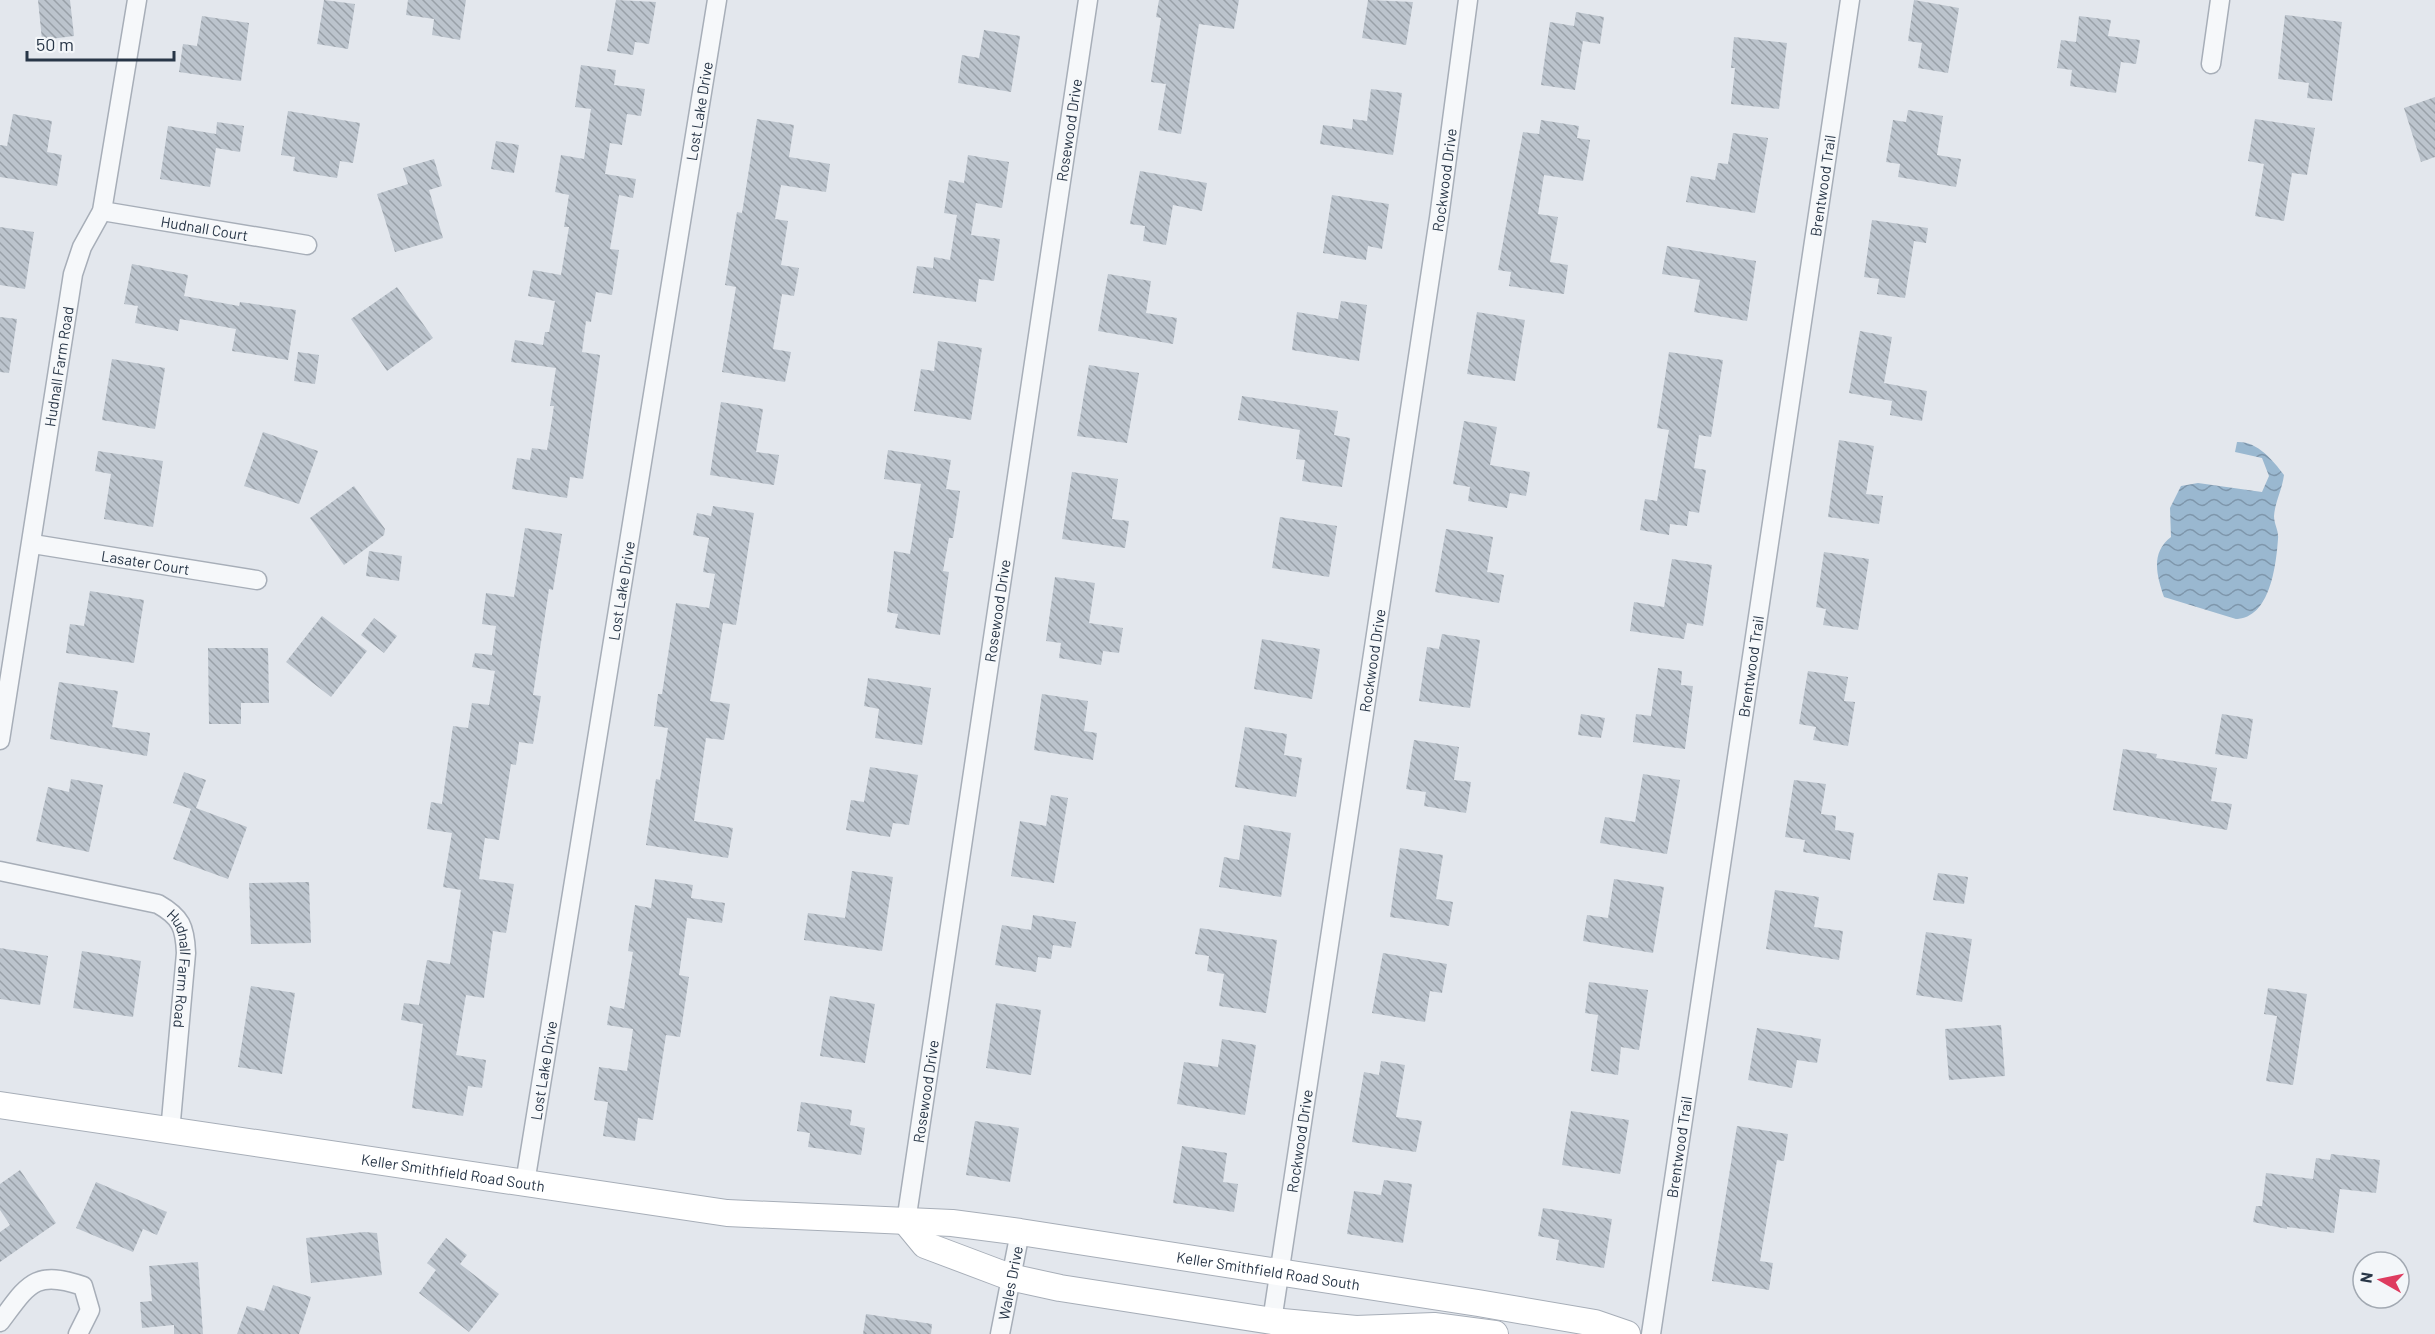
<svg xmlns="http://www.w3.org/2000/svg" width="2435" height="1334" font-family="Barlow,sans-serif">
  <defs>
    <pattern id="water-waves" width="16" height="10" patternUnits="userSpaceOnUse" patternTransform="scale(1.5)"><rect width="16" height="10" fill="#9ab8d0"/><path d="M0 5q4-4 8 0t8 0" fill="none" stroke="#7e96ab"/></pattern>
    <pattern id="building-back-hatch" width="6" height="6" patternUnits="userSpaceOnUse" patternTransform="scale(1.5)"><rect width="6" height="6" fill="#bcc4cd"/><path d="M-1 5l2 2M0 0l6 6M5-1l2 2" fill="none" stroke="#99a0a8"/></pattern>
  </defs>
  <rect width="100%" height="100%" fill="#e3e7ed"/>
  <path fill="url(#water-waves)" d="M2237,442C2257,441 2273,460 2284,475C2282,490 2275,502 2274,516C2274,524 2279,531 2278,539C2276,566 2270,618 2236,619L2164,597C2157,576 2150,553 2171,537L2170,508L2181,486L2198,483L2262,492L2269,476L2262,458L2235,452Z"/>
  <g fill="url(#building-back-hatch)">
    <polygon points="38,0 70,0 74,36 42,40"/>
    <polygon points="324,0 355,4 348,49 317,44"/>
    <polygon points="408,0 466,0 460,40 432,35 434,19 406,15"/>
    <polygon points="616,0 656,2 649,44 635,42 633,55 607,51"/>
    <polygon points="1159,0 1239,0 1234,29 1199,24 1181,134 1158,130 1166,84 1151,82 1161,18 1156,17"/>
    <polygon points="1368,0 1413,2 1406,45 1362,38"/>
    <polygon points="1914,0 1959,8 1948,73 1918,68 1922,43 1908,41"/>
    <polygon points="1576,12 1604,17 1600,44 1583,41 1575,90 1541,85 1550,22 1574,26"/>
    <polygon points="2285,15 2342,22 2332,101 2307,98 2309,83 2278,79"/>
    <polygon points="202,16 249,23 241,81 179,72 183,44 197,46"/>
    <polygon points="2079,16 2111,20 2108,36 2140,40 2136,64 2121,62 2116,93 2070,86 2072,70 2057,68 2061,40 2076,42"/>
    <polygon points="984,30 1020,36 1011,92 958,83 962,55 979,58"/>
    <polygon points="1734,37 1787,43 1779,109 1731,104 1735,68 1731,68"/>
    <polygon points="581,65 616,70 614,85 645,89 641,116 627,114 622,145 610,143 605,174 636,179 633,198 619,195 610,249 619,250 612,295 596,292 591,322 586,321 582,352 600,355 583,479 570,477 567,498 512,489 517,458 530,460 532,448 547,450 554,406 550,406 556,368 511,362 515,340 543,345 545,332 549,332 555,301 528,296 533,270 561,275 569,227 564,227 569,195 555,192 561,155 584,159 591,109 575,107"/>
    <polygon points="1371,89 1402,93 1393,155 1320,144 1323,125 1352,129 1353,119 1367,121"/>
    <polygon points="2435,97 2435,157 2421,162 2404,108"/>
    <polygon points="1908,110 1943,116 1937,155 1961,159 1956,187 1898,177 1900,164 1886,162 1893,120 1906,122"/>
    <polygon points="288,111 360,123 353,163 340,161 337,178 293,171 295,157 281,155"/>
    <polygon points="13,114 52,121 47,152 62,155 57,186 0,177 0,145 7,146"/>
    <polygon points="757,119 794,125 789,157 830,164 826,192 781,185 775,219 788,221 781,265 799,268 794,296 782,294 773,349 791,352 785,382 722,372 736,287 725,285 737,212 742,213"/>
    <polygon points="2255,119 2315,128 2307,175 2292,173 2284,221 2255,216 2264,164 2248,161"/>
    <polygon points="1541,120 1579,126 1577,138 1590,140 1583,181 1544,175 1538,214 1558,217 1550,262 1568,265 1564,294 1509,286 1511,272 1498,270 1523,132 1539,134"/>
    <polygon points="217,122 244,126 240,152 216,148 210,187 160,179 168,126 216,134"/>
    <polygon points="1733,133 1768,138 1755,213 1686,202 1691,176 1715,180 1718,163 1728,164"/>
    <polygon points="496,141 519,145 514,173 491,169"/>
    <polygon points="968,155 1009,162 1002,208 976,203 971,235 1000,239 994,281 979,279 976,302 913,293 917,266 933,268 934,257 950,260 957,215 944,213 949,180 964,183"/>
    <polygon points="434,159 442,186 429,190 443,238 395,252 377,194 408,184 403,168"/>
    <polygon points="1140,171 1207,183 1202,211 1173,205 1166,245 1143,241 1145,226 1130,224"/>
    <polygon points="1332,195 1389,204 1382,249 1368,246 1366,260 1323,253"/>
    <polygon points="1872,220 1928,228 1926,243 1914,241 1905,298 1877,294 1879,279 1864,277"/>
    <polygon points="0,227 34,232 25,289 0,285"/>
    <polygon points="1667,246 1756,261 1747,321 1694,312 1700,280 1662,274"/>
    <polygon points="132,264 188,275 184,296 239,306 240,302 296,310 288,360 232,351 236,329 180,319 178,331 135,323 138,306 124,304"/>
    <polygon points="1108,274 1151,281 1146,313 1177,318 1173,344 1098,331"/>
    <polygon points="397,287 433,338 387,371 351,319"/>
    <polygon points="1341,301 1367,305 1359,361 1292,350 1297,312 1338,319"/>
    <polygon points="1477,312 1525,320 1515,381 1467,374"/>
    <polygon points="0,317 17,319 9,373 0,372"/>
    <polygon points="1860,331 1892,337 1884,383 1927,391 1922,421 1890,415 1892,401 1849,393"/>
    <polygon points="938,341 982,348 971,420 914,411 921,369 934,371"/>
    <polygon points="298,352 319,355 315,384 294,381"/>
    <polygon points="1669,352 1723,360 1711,437 1699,435 1694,468 1706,470 1699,513 1689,511 1687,526 1670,524 1669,535 1640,530 1645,499 1657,501 1669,430 1657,428"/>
    <polygon points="112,359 165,368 155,429 102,420"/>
    <polygon points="1089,365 1139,373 1127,443 1077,436"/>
    <polygon points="1242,396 1338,411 1334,435 1350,438 1342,487 1302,481 1305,460 1296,459 1300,430 1238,420"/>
    <polygon points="721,402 763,409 756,452 779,455 774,485 710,475"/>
    <polygon points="1464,421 1497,427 1490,465 1530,472 1526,496 1510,493 1507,508 1468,501 1470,487 1453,484"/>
    <polygon points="263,432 318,451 299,504 244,486"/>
    <polygon points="1839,440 1874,446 1866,494 1883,496 1879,524 1828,517"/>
    <polygon points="888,450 951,460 946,489 960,491 953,538 949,538 943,571 949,572 940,635 895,628 898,614 887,612 894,551 910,554 921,484 884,479"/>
    <polygon points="98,451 163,461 153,527 104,519 111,474 95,471"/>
    <polygon points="1072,472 1118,479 1112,519 1129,521 1125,548 1062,539"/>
    <polygon points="354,486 385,529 384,535 344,565 310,518"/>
    <polygon points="713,506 754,513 736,625 723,623 710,701 730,704 724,740 706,738 694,821 733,828 728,858 646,845 656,779 660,780 668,728 654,726 658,694 662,694 676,603 709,608 715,574 703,572 709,538 693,535 697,513 711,516"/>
    <polygon points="1280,517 1337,526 1329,577 1272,568"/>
    <polygon points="525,528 562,534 553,590 549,589 533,695 541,696 533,744 519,742 516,765 511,764 499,840 485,838 479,879 514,884 506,933 493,931 484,998 466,995 456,1055 486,1060 482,1088 468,1086 463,1116 412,1108 423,1024 401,1020 404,1003 419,1005 427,960 450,964 461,890 443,887 452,833 427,829 431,802 442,804 453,726 468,728 472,703 489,705 495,671 472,667 475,653 492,655 496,626 482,624 486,593 514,597"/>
    <polygon points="1446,529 1493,537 1487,572 1504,575 1499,603 1435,592"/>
    <polygon points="369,551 402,556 399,581 366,576"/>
    <polygon points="1824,552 1869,559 1858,630 1823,625 1826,609 1816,607"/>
    <polygon points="1672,559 1712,565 1703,626 1687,623 1684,639 1630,631 1634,602 1664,607"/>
    <polygon points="1055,577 1095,583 1089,623 1123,628 1119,653 1103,651 1101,665 1059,658 1061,643 1046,641"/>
    <polygon points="90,591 144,600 134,663 66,653 70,624 84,626"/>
    <polygon points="322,616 367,651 331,697 286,662"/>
    <polygon points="374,618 397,636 384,653 361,635"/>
    <polygon points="1442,634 1480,640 1470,708 1419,701 1427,647 1439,649"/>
    <polygon points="1262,639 1320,649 1312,699 1254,689"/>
    <polygon points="208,648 268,648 269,703 241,703 241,724 209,724"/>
    <polygon points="1658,668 1682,671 1681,685 1693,686 1685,749 1633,742 1636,714 1651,716"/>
    <polygon points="1808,671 1848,677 1844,701 1855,702 1848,746 1813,740 1816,727 1799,724"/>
    <polygon points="868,678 931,688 922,745 875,738 879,709 864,706"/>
    <polygon points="59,682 118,691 112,727 150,733 147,756 50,739"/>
    <polygon points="1042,694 1088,701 1084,731 1097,733 1093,760 1034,750"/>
    <polygon points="1581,714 1605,718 1601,738 1578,735"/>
    <polygon points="2222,714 2253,719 2247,759 2215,754"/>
    <polygon points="1245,727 1287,734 1284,755 1302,758 1296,797 1235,787"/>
    <polygon points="1414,740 1459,747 1454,780 1471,782 1466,813 1424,806 1426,792 1406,789"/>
    <polygon points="2123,749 2157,754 2156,758 2217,768 2211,801 2232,804 2227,830 2113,810"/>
    <polygon points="870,767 918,775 909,825 893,823 890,837 846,830 851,800 864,802"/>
    <polygon points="184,772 206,780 196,808 247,827 228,879 173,859 191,809 173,803"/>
    <polygon points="1643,774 1680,780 1667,854 1600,843 1605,817 1635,822"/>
    <polygon points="71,779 103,785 89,852 36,841 48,787 69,792"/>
    <polygon points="1794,780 1826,784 1821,814 1836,816 1835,830 1854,833 1850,860 1803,852 1805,840 1785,837"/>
    <polygon points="1051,795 1068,798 1054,883 1011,876 1020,821 1046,826"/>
    <polygon points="1244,825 1291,833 1281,897 1219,887 1224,857 1239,860"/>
    <polygon points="1400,848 1443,855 1436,899 1453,902 1449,926 1390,917"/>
    <polygon points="852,871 893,877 882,951 804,940 808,913 845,918"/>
    <polygon points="1938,873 1968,877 1964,904 1933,900"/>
    <polygon points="655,879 693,885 691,898 725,903 722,923 687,918 679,975 689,977 680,1037 666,1035 653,1120 638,1118 635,1141 603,1136 608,1102 594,1100 599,1067 627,1071 633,1029 607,1025 610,1006 624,1009 633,952 628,951 635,905 651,908"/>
    <polygon points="1614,879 1664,887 1653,953 1583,941 1587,915 1608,918"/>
    <polygon points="309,882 311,943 251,944 249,883"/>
    <polygon points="1775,890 1819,897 1814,927 1843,931 1839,960 1766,949"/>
    <polygon points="1033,915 1076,922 1071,948 1053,945 1051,959 1038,957 1036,972 995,965 1002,925 1031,930"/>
    <polygon points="1200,928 1277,940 1266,1013 1219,1006 1224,974 1207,971 1209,956 1195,954"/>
    <polygon points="1926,932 1972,939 1962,1002 1916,995"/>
    <polygon points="0,948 48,956 40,1005 0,999"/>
    <polygon points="82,951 141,961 133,1017 73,1008"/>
    <polygon points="1383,953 1447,964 1442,993 1430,991 1425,1022 1372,1013"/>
    <polygon points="1589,982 1648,990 1639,1050 1621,1047 1618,1075 1591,1071 1598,1015 1585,1013"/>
    <polygon points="251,986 295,993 282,1074 238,1067"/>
    <polygon points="2268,988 2307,994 2293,1085 2266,1081 2277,1016 2264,1014"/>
    <polygon points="830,996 875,1004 865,1063 820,1056"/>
    <polygon points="996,1003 1041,1010 1031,1075 986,1068"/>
    <polygon points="2001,1025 2005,1076 1949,1080 1945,1029"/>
    <polygon points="1757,1028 1821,1039 1817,1063 1797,1060 1792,1088 1748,1080"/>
    <polygon points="1222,1039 1256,1045 1245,1115 1177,1104 1184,1062 1218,1067"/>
    <polygon points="1381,1061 1405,1065 1396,1117 1422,1121 1416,1152 1352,1142 1364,1072 1379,1075"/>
    <polygon points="801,1102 852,1110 850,1125 865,1128 861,1155 808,1147 810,1133 797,1131"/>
    <polygon points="1571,1111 1629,1120 1620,1174 1562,1165"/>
    <polygon points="975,1121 1019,1128 1010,1182 966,1175"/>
    <polygon points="1737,1126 1788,1134 1784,1161 1777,1160 1760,1261 1773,1263 1769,1290 1712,1281"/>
    <polygon points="1182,1146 1227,1153 1223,1182 1238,1184 1234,1212 1173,1203"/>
    <polygon points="2331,1154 2380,1160 2376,1193 2340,1189 2334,1233 2287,1227 2287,1229 2253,1222 2256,1206 2262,1206 2266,1173 2313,1179 2316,1158 2330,1160"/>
    <polygon points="20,1170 56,1223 0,1262 0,1232 10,1225 0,1210 0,1184"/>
    <polygon points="1384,1180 1412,1184 1403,1243 1347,1234 1354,1191 1381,1195"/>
    <polygon points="96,1182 167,1212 157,1235 143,1229 133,1252 76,1228"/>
    <polygon points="1543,1208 1612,1219 1604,1268 1556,1260 1559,1240 1538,1236"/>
    <polygon points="364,1232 377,1233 382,1275 311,1283 306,1238"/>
    <polygon points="446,1238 467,1255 460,1264 499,1294 469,1332 419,1293 436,1270 427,1263"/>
    <polygon points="198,1262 203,1334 174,1334 174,1325 142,1328 140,1302 152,1301 149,1266"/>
    <polygon points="273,1285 311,1297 299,1334 237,1334 247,1306 264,1311"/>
    <polygon points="866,1314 932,1324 931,1334 863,1334"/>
  </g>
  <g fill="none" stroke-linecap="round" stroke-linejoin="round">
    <g stroke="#a7aeb8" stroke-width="21">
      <g id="street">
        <polyline points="2211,64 2220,0"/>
        <path id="s1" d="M102,211L307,245"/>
        <path id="s2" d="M33,544L257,580"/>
        <path id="s3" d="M0,740L73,274L82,247L102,211L137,0"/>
        <path id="s4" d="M0,871L158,904C181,917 185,927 186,953L170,1132"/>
        <path id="s5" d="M525,1183L717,0"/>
        <path id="s6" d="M906,1222L1088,0"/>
        <path id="s7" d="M1272,1321L1439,218L1468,0"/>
        <path d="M0,1322C28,1285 34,1269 83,1286L90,1310L78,1334"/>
        <path id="s8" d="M1000,1334L1020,1232"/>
        <path id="s9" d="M1651,1334L1850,0"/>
      </g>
    </g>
    <g stroke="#a7aeb8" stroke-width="28">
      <g id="secondary">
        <path id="s10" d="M0,1105L727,1213L952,1223L1020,1232L1478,1303L1595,1323L1627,1334"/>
        <polyline points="906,1222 925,1245 1010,1277 1060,1288 1272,1321 1356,1329 1434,1326 1495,1334"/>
      </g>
    </g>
    <use href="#street" stroke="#f6f8fa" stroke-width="18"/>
    <use href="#secondary" stroke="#fff" stroke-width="26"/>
  </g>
  <g text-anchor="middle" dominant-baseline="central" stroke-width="5" stroke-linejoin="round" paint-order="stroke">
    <g font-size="15" fill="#283647" stroke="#f3f6f9">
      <text stroke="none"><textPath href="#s5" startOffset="1086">Lost Lake Drive</textPath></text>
      <text stroke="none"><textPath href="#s6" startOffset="1104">Rosewood Drive</textPath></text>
      <text stroke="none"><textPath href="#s7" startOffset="1154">Rockwood Drive</textPath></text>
      <text stroke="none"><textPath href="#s9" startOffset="1161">Brentwood Trail</textPath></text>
      <text stroke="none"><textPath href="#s1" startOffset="104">Hudnall Court</textPath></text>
      <text stroke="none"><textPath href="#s3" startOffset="378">Hudnall Farm Road</textPath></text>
      <text stroke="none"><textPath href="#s2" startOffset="114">Lasater Court</textPath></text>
      <text stroke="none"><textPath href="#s5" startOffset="600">Lost Lake Drive</textPath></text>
      <text stroke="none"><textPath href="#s6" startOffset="618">Rosewood Drive</textPath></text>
      <text stroke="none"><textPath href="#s7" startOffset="668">Rockwood Drive</textPath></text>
      <text stroke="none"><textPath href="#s9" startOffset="675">Brentwood Trail</textPath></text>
      <text stroke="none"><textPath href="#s4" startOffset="236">Hudnall Farm Road</textPath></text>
      <text stroke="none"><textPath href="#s5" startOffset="114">Lost Lake Drive</textPath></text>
      <text stroke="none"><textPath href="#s6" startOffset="132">Rosewood Drive</textPath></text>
      <text stroke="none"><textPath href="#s7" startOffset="182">Rockwood Drive</textPath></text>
      <text stroke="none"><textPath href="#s9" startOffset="189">Brentwood Trail</textPath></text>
      <text stroke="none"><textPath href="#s10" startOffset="458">Keller Smithfield Road South</textPath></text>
      <text stroke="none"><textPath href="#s10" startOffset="1280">Keller Smithfield Road South</textPath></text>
      <text stroke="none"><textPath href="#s8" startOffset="52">Wales Drive</textPath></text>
    </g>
  </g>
  <g transform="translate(2381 1280) rotate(279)"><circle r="28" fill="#f3f6f9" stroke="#a2a9b2" stroke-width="1.5"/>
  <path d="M0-4.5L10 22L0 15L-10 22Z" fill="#de3b5f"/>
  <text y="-9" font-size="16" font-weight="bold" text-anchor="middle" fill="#283647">N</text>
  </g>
  <path d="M27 51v9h147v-9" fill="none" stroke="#283647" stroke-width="3"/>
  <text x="36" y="51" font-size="18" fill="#283647" stroke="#f3f6f9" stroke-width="4.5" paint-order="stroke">50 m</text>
</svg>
